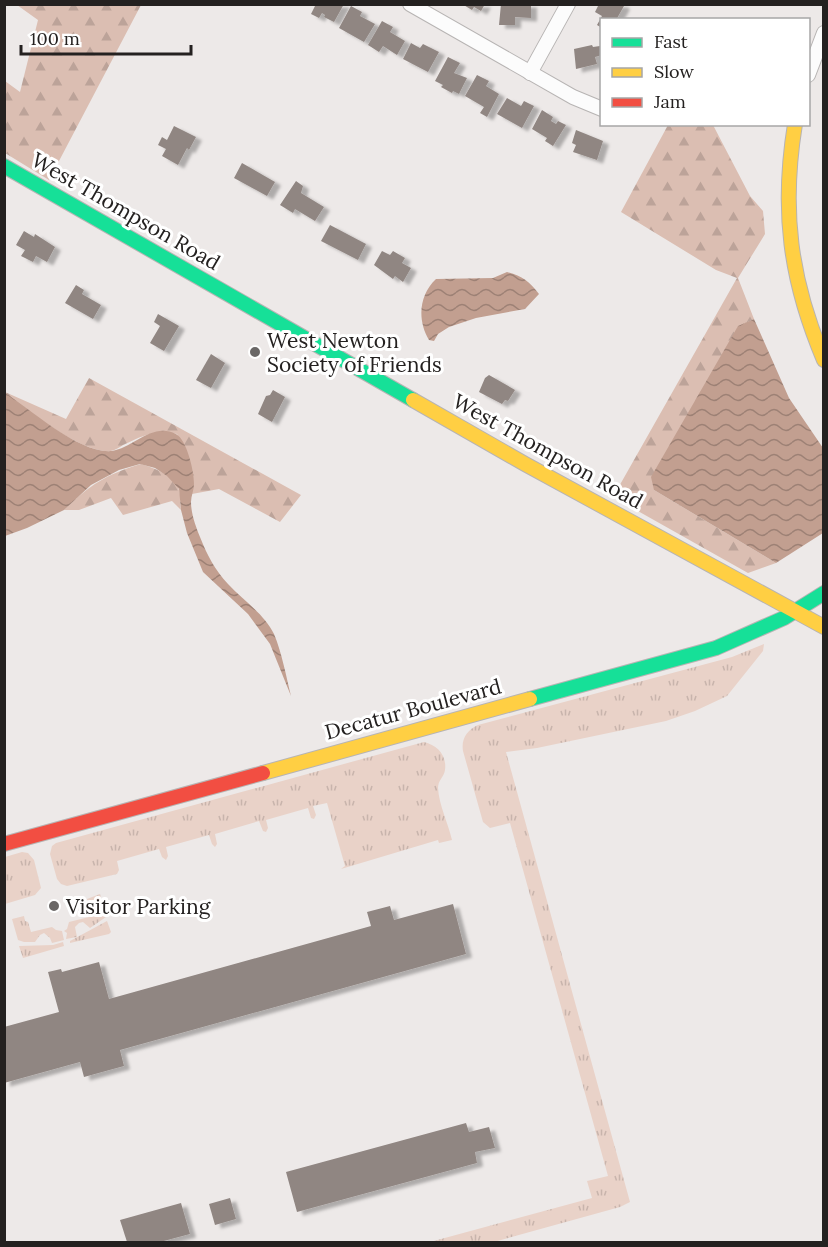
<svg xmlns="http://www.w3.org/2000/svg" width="828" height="1247" font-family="Lora,serif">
  <defs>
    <pattern id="grass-tufts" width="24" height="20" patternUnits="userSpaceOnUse" patternTransform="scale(1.5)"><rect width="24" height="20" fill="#e9d2c8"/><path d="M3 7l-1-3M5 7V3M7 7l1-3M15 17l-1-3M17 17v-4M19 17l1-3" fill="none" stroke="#c8b4ac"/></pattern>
    <pattern id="forest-firs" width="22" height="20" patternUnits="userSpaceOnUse" patternTransform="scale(1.5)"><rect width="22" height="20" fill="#dbbeb2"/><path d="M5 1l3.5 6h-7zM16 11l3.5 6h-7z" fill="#bca399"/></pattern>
    <pattern id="water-waves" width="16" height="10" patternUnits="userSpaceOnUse" patternTransform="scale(1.5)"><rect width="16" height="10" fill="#c29f90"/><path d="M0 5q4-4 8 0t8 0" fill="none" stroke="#9d8175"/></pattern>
    <filter id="shadow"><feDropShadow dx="6" dy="3.5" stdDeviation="1.5" flood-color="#0004"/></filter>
  </defs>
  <rect width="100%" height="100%" fill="#ede9e8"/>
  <g fill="url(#grass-tufts)">
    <path d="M764,644L763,651L727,696L695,711L666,721L537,748L506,752L630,1202L620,1207L494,1242H430L592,1198L587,1181L608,1176L510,823L490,828L483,822L463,751C461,739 467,730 478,725L732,657Z"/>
    <path d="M424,742C437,745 447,755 445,770C444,777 438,780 438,788C439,805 448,823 452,840L439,843L438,840L341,869L345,866L327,803L313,806L316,815L314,819L311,818L308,808L266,820L268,828L266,832L263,831L259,821L215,834L217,844L215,847L212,844L209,835L166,847L168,856L166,860L162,857L159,849L117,861L119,870L117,874L67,886L61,884L57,879L50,854L52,846L56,843Z"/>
    <polygon points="22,852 28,853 34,860 41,888 35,895 5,904 5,857"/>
    <polygon points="100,894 104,911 89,914 86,907 88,904 87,899"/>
    <polygon points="105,913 106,917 90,928 83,922 79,923 75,927 77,937 66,939 67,933 64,931 67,929 69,922"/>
    <polygon points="24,916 25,921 28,922 31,932 52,927 56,930 62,931 64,940 52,943 50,938 44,933 40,935 35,942 24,942 18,940 12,919"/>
    <polygon points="107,921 111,932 109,934 70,943 70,941"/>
    <polygon points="63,942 64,946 23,958 19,946 53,945"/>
  </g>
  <g fill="url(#forest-firs)">
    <polygon points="17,5 141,5 49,180 5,153 5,81 20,92 38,20"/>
    <polygon points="668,125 713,125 750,196 763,211 765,234 738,278 754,319 738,327 654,490 776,563 748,573 613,497 737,278 716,270 621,212"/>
    <path d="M89,378L301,495L280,522L219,489L192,494V471L177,434C155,429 143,436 123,445C120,447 115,450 111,451C82,454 28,410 5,394V392L66,419Z"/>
    <path d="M141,464C154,468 174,475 179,490C181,496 180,504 181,510L172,501L123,515L111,498L79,510H64C91,484 105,475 141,464Z"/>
  </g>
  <g fill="url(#water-waves)">
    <path d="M507,272C522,276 529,281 539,294L525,309L476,318L449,327L438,334L434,341L429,340C417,320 419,295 436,279L493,278Z"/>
    <polygon points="754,319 789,398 823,448 823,533 776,563 654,490 651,477 738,326"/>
    <path d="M5,393C32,410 79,454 112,451C133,448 152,422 176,434C187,440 194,471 194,484C194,490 191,496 191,502C191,514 196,527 200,537C207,555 215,570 228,584C243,600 264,614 274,634C282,653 286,676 291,696L270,644L248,614L203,572L187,533L181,510L179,489L167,476L155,468L140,464L119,470L91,485L64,510L27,528L5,536Z"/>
  </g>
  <g fill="#908682" filter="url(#shadow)">
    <polygon points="312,4 344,4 334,22 324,17 325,15 322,13 319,18 311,14 315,6"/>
    <polygon points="462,4 485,4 481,11 474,7 472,10"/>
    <polygon points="501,4 531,4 531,18 515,17 515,25 499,25"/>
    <polygon points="599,4 622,4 624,6 616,20 602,20 602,28 597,25 602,16 595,12"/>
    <polygon points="351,6 362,12 360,16 375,24 364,42 339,28"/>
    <polygon points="382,21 393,27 390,32 405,41 397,55 383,46 379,52 368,45"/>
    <polygon points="411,43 420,48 423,44 439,52 428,72 403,59"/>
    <polygon points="592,45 593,47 600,46 602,53 602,55 595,57 597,64 576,69 574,49"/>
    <polygon points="448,57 460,63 454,73 467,78 459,94 453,91 452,93 441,87 443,85 435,81"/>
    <polygon points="477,75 489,81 486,86 499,94 487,117 480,113 484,107 465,96"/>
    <polygon points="507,98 521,106 524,101 534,106 522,128 497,114"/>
    <polygon points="542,110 553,117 551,121 556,124 558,121 566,125 553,146 545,141 547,138 532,129"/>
    <polygon points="174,126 196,137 189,150 187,148 178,165 162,156 166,149 158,145 162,137 167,140"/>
    <polygon points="576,130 603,141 597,160 573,152 576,145 572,143"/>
    <polygon points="242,163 275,182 267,196 234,178"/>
    <polygon points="296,181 303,186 301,193 324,207 315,221 295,209 293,213 280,205"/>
    <polygon points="330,225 366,244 358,260 321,241"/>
    <polygon points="24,231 34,237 35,234 55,247 47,262 36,256 33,262 21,256 25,250 16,245"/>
    <polygon points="382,251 390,255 393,251 405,258 402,263 411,268 403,282 395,276 393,279 374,265"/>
    <polygon points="76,285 84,290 82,294 101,305 93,319 65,303"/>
    <polygon points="158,314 179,326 164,351 150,343 160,326 154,322"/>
    <polygon points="211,354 225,363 211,388 196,380"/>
    <polygon points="489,375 515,390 508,401 505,400 502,404 479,392 485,378"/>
    <polygon points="273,390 285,397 272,422 258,414 266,396 270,395"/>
    <polygon points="453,904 466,954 120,1050 124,1066 84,1077 80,1062 4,1083 4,1027 59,1012 48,972 61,969 62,972 99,962 109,999 371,926 367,912 390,906 394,920"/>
    <polygon points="466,1123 469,1132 489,1127 495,1148 475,1152 477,1163 297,1212 286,1172"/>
    <polygon points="230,1198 236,1219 215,1225 209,1204"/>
    <polygon points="181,1203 190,1234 160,1242 127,1242 120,1220"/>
  </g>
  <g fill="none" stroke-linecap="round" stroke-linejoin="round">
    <g stroke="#b7b4b3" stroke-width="16">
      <g id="street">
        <polyline points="410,4 573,97 602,109"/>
        <polyline points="530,73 568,4"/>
        <polyline points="808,75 824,33"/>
      </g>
    </g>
    <g stroke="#b7b4b3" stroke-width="16">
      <g id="fast">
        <polyline points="4,166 413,400"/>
        <polyline points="530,699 716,648 784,618 824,593"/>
      </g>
    </g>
    <g stroke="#b7b4b3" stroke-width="16">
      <g id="slow">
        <path d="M795,124C781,210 790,280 824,360"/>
        <polyline points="413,400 525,464 824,627"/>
        <polyline points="263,773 530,699"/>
      </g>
    </g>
    <g stroke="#b7b4b3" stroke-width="16">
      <polyline id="jam" points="4,844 263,773"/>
    </g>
    <use href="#street" stroke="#fcfcfc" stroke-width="14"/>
    <use href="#fast" stroke="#16e098" stroke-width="14"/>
    <use href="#slow" stroke="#ffcf43" stroke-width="14"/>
    <use href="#jam" stroke="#f24e42" stroke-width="14"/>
  </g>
  <g fill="#6a6766" stroke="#fff" stroke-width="2">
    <circle cx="255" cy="352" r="6"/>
    <circle cx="54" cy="906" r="6"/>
  </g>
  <g text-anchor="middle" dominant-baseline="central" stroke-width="6" stroke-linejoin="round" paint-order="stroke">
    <g font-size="21" fill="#242120" stroke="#fff">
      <text transform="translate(126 211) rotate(30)">West Thompson Road</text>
      <text transform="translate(548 451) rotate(29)">West Thompson Road</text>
      <text transform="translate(413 709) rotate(-15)">Decatur Boulevard</text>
    </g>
    <g font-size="21" fill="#242120" stroke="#fff" text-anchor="start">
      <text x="267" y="340">West Newton<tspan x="267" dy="24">Society of Friends</tspan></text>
      <text x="66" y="906">Visitor Parking</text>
    </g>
  </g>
  <rect width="828" height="1247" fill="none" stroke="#242120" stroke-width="12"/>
  <rect x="600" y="18" width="210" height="108" fill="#ffffff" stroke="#a7a6a6" stroke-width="1.5"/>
  <rect x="612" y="38" width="30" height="9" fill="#16e098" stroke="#a7a6a6" stroke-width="1.5"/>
  <text x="654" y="48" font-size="18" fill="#242120">Fast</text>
  <rect x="612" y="68" width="30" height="9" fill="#ffcf43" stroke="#a7a6a6" stroke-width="1.5"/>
  <text x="654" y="78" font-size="18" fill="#242120">Slow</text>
  <rect x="612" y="98" width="30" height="9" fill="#f24e42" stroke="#a7a6a6" stroke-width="1.5"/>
  <text x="654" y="108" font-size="18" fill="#242120">Jam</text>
  <path d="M21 45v9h170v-9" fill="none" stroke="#242120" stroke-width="3"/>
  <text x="30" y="45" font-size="18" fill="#242120" stroke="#ffffff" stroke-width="4.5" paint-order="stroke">100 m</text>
</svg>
